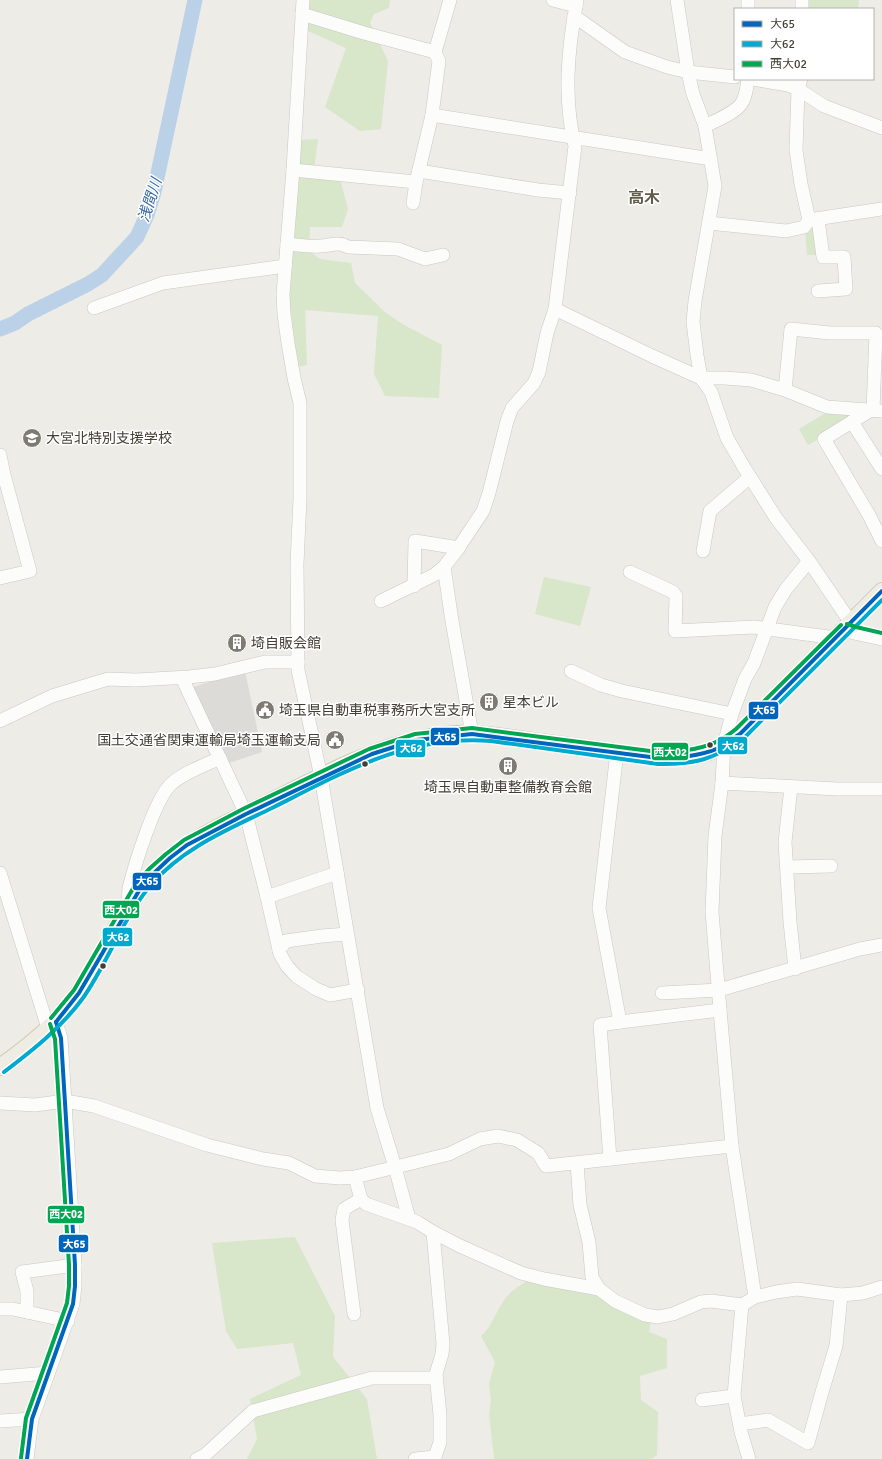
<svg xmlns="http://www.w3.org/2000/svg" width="882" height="1459" font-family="Signika,'Noto Sans JP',sans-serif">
  <rect width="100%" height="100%" fill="#edece7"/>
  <g fill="#d8e6c9">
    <polygon points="307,0 390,0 389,8 374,14 370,23 388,61 381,129 360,131 325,107 346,48 308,31"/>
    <polygon points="806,0 859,0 858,9 806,9"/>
    <polygon points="318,139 313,177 340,179 348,209 342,227 310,227 309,251 320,259 351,263 355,283 386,313 404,325 442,345 439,398 385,396 374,374 378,316 305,310 307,365 298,367 289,297 297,140"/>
    <polygon points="817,218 822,255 807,255 805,230"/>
    <polygon points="829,411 864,412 808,445 799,429"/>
    <polygon points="544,577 591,587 580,626 535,614"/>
    <polygon points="295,1237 335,1316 333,1357 367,1399 377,1459 247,1459 257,1439 250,1399 301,1375 293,1343 237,1349 226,1331 212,1243"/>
    <path d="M534,1277L592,1288L652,1316L649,1332L667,1339V1368L640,1376L641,1400L658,1412L657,1455L651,1459H494L489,1413L491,1401L489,1384L495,1362L481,1336C492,1327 495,1313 503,1302C510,1290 523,1284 534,1277Z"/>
  </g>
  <polygon fill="#dcdbd7" points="245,671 262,752 229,763 193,687"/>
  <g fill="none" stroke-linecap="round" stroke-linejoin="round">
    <polyline stroke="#bad1e8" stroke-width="15" points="0,329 15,323 28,314 88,284 102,275 137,237 147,215 154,192 195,0"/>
    <g stroke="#c9c8c3" stroke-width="14">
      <g id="minor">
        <polyline points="303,0 293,170 283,294 284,314 288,343 294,378 300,403 300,499 297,564 298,670 321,777 377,1108 395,1167 409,1219"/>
        <polyline points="553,0 576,6"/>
        <polyline points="677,0 688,72 693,94 705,126 715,186 695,301 693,322 697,355 701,378 711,392 727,438 745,469 776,518 809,561 851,623"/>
        <polyline points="748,9 748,0"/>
        <polyline points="802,9 802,0"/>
        <polyline points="302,14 364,33 435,52 450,0"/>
        <polyline points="574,16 625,52 667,67 688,72 735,77"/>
        <polyline points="435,52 439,61 432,115 711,159"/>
        <polyline points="752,79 788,85 798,89 824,106 882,128"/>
        <polyline points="801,79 798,89 796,150 801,184 809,220"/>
        <path d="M705,126C715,121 735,113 741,104C745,99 748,85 747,79"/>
        <polyline points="293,170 416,182 432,115"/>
        <polyline points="419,171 538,190 570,193"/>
        <polyline points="413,203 416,182"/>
        <polyline points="709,223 786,231 804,227 809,220 882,209"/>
        <path d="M287,244C298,245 309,247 320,246C330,246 338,241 348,247L398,249L425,259L443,255"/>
        <polyline points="818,291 846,289 844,257 823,257 818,219"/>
        <polyline points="94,308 163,283 285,266"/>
        <polyline points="555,309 652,356 701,378 725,378 751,380 785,390 827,407 882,411"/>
        <polyline points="785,390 791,329 830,333 876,333 873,410"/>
        <polyline points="871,410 824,439 869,515 882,541"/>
        <polyline points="852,422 882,469"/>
        <polyline points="0,455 4,475 30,571 0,578"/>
        <polyline points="703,551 710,511 750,477"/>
        <polyline points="630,572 673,592 676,596 675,631 754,627 836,638"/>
        <polyline points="414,586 415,541 459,548"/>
        <polyline points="381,601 434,575 444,567"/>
        <polyline points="845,629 854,633 882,639"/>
        <polyline points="571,671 601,685 622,691 732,714"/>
        <polyline points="182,678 246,814 267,897 337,873"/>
        <polyline points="0,721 52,696 108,679 136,680 189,677 215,674 265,662 298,662"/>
        <path d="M472,734L452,621L444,567L457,550L483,511L489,493L507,421L512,408L534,383L539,372L547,333L555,309L575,146C563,98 568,48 577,0"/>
        <polyline points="617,752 599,908 620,1022"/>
        <polyline points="722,783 837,789 882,789"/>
        <polyline points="791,787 785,842 790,922 795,969"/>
        <polyline points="787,867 831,866"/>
        <polyline points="0,873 48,1028"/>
        <polyline points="267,897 280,954 287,966 296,976 316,989 330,995 358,990"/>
        <path d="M129,906C129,900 128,894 129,888C135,864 155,799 171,784C183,773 205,765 220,758"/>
        <polyline points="279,950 286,941 322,936 347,934"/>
        <polyline points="662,993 719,990 860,949 882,945"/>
        <polyline points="0,1103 35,1105 65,1101 94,1106 207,1145 263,1159 289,1163 315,1176 340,1178 355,1177 449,1154 480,1139 498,1136 517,1140 538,1153 546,1166 732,1146"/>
        <polyline points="610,1159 600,1025 620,1022 720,1010"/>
        <polyline points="577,1163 580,1205 589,1242 592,1277 599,1289"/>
        <polyline points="355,1177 361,1199 366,1204 417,1222 433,1232 460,1246 521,1273 544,1279 599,1289 615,1301 645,1315 658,1317 673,1314 701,1302 711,1301 742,1305 755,1297 776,1292 797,1289 841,1295 863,1293 882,1287"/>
        <polyline points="755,1297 732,1146 720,1010 712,912 715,836 722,783 724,745 732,714 745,679 754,663 775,607 786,589 809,561"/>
        <polyline points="742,1305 734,1396 741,1432 749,1459"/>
        <polyline points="0,1309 13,1309 68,1321"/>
        <polyline points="27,1312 27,1291 22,1272 75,1265"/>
        <polyline points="354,1314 342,1220 344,1209 361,1199"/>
        <polyline points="0,1377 48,1373"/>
        <polyline points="702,1400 734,1396"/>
        <polyline points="0,1421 32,1419"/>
        <polyline points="740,1424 768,1420 808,1443 822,1392 836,1346 841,1295"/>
        <polyline points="27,1459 32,1419 73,1304 75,1286 75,1265 61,1038 56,1022"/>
        <polyline points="197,1459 205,1455 253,1411 372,1378 436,1378"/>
        <polyline points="415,1459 435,1457 440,1442 440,1415 436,1374 442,1354 443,1344 433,1232"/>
      </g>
    </g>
    <g stroke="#cec9b6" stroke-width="18">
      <path id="major" d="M0,1067C29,1046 57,1024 78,994C103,958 118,916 146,882C178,844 224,824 268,803C315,780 363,752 414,741C433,736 454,733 473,734C498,735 523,740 548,743C585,748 622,753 658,758C680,759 704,756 724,745C729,742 735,737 740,734L882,591"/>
    </g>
    <use href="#minor" stroke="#fcfcfb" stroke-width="13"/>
    <use href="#major" stroke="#efede3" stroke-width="16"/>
    <g stroke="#fff" stroke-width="7">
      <g id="bus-1">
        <path d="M56,1022L79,993L140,889L154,873L170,858L187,845L246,814L372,754L416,740L472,734L658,758C681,758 705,756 725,745C730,741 735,737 740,734L882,591"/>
        <polyline points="27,1459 32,1419 73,1304 75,1286 75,1265 61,1038 56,1022"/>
      </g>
    </g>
    <g stroke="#fff" stroke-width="7">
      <path id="bus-2" d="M4,1072C33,1050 61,1028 83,998C108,962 122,920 150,886C182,848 229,829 272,808C342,773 409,734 491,741L658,764C694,765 715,759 744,738L882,600"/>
    </g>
    <g stroke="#fff" stroke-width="7">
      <g id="bus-3">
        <polyline points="847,624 856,627 882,633"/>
        <path d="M51,1018L74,990L135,885L149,869L166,854L184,840L243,809L369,749L415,734L472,728L658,752C680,752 702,750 720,740C726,737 731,733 736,729L841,625"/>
        <polyline points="21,1458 26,1418 67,1303 69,1286 69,1265 55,1039 50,1024"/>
      </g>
    </g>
    <use href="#bus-1" stroke="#0065bd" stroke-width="4"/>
    <use href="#bus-2" stroke="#00a9ce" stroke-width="4"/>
    <use href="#bus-3" stroke="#00a651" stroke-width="4"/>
  </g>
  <defs>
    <g id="school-disc" transform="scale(1)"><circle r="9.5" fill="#7e7b73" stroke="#fff"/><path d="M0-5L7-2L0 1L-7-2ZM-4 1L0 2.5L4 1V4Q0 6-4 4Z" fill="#fff"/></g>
    <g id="building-disc" transform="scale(1)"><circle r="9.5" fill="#7e7b73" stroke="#fff"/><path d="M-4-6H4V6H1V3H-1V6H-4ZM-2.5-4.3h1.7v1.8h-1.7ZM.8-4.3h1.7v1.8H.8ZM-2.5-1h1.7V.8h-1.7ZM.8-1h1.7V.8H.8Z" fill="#fff"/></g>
    <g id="civic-disc" transform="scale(1)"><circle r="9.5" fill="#7e7b73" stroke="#fff"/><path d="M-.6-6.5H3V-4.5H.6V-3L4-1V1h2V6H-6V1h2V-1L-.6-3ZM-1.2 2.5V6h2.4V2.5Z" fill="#fff"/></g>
  </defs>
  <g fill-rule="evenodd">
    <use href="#school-disc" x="32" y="438"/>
    <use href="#building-disc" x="237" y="643"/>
    <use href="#building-disc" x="489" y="702"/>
    <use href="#civic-disc" x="265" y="710"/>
    <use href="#civic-disc" x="335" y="740"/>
    <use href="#building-disc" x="508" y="766"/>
  </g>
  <g fill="#423e34" stroke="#fff" stroke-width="1.5">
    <circle cx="710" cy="745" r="3.5"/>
    <circle cx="365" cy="764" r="3.5"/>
    <circle cx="103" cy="966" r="3.5"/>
  </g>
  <g text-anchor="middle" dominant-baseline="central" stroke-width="3" stroke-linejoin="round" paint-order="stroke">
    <g font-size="14" fill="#423e34" stroke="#fff" text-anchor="start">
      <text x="46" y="438">大宮北特別支援学校</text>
      <text x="251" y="643">埼自販会館</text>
      <text x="503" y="702">星本ビル</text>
      <text x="279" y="710">埼玉県自動車税事務所大宮支所</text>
      <text x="321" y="740" text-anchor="end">国土交通省関東運輸局埼玉運輸支局</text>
      <text x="508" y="787" text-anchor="middle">埼玉県自動車整備教育会館</text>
    </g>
    <g font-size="15" font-style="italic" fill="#386ba3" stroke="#fff">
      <text transform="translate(150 200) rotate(-72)">浅間川</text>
    </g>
    <g font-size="16" font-weight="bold" fill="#635c4d" stroke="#fff">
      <text x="644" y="198">高木</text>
    </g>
  </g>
  <g stroke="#fff" stroke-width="1.5">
    <rect x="748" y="701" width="31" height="19" rx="4" fill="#0065bd"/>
    <rect x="430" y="727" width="30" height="19" rx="4" fill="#0065bd"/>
    <rect x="717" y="736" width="31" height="19" rx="4" fill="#00a9ce"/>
    <rect x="395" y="739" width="31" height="19" rx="4" fill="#00a9ce"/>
    <rect x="651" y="742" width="38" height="19" rx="4" fill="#00a651"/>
    <rect x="132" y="872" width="30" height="19" rx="4" fill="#0065bd"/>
    <rect x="102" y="900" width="38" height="19" rx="4" fill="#00a651"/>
    <rect x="102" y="927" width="31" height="20" rx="4" fill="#00a9ce"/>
    <rect x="47" y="1205" width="38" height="19" rx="4" fill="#00a651"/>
    <rect x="58" y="1234" width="31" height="19" rx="4" fill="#0065bd"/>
  </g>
  <g font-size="11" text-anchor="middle" font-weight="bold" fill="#fff">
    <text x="764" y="714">大65</text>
    <text x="445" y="741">大65</text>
    <text x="733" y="750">大62</text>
    <text x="411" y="752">大62</text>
    <text x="670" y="756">西大02</text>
    <text x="147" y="885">大65</text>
    <text x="121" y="914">西大02</text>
    <text x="118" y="941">大62</text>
    <text x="66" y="1218">西大02</text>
    <text x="74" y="1248">大65</text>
  </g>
  <rect x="734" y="8" width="140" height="72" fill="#ffffff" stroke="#b3b2ae"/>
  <rect x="742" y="21" width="20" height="6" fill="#0065bd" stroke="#b3b2ae"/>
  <text x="770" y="28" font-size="12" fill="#423e34">大65</text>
  <rect x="742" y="41" width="20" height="6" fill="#00a9ce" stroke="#b3b2ae"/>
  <text x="770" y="48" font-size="12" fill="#423e34">大62</text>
  <rect x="742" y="61" width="20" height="6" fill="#00a651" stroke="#b3b2ae"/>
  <text x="770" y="68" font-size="12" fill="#423e34">西大02</text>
</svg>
